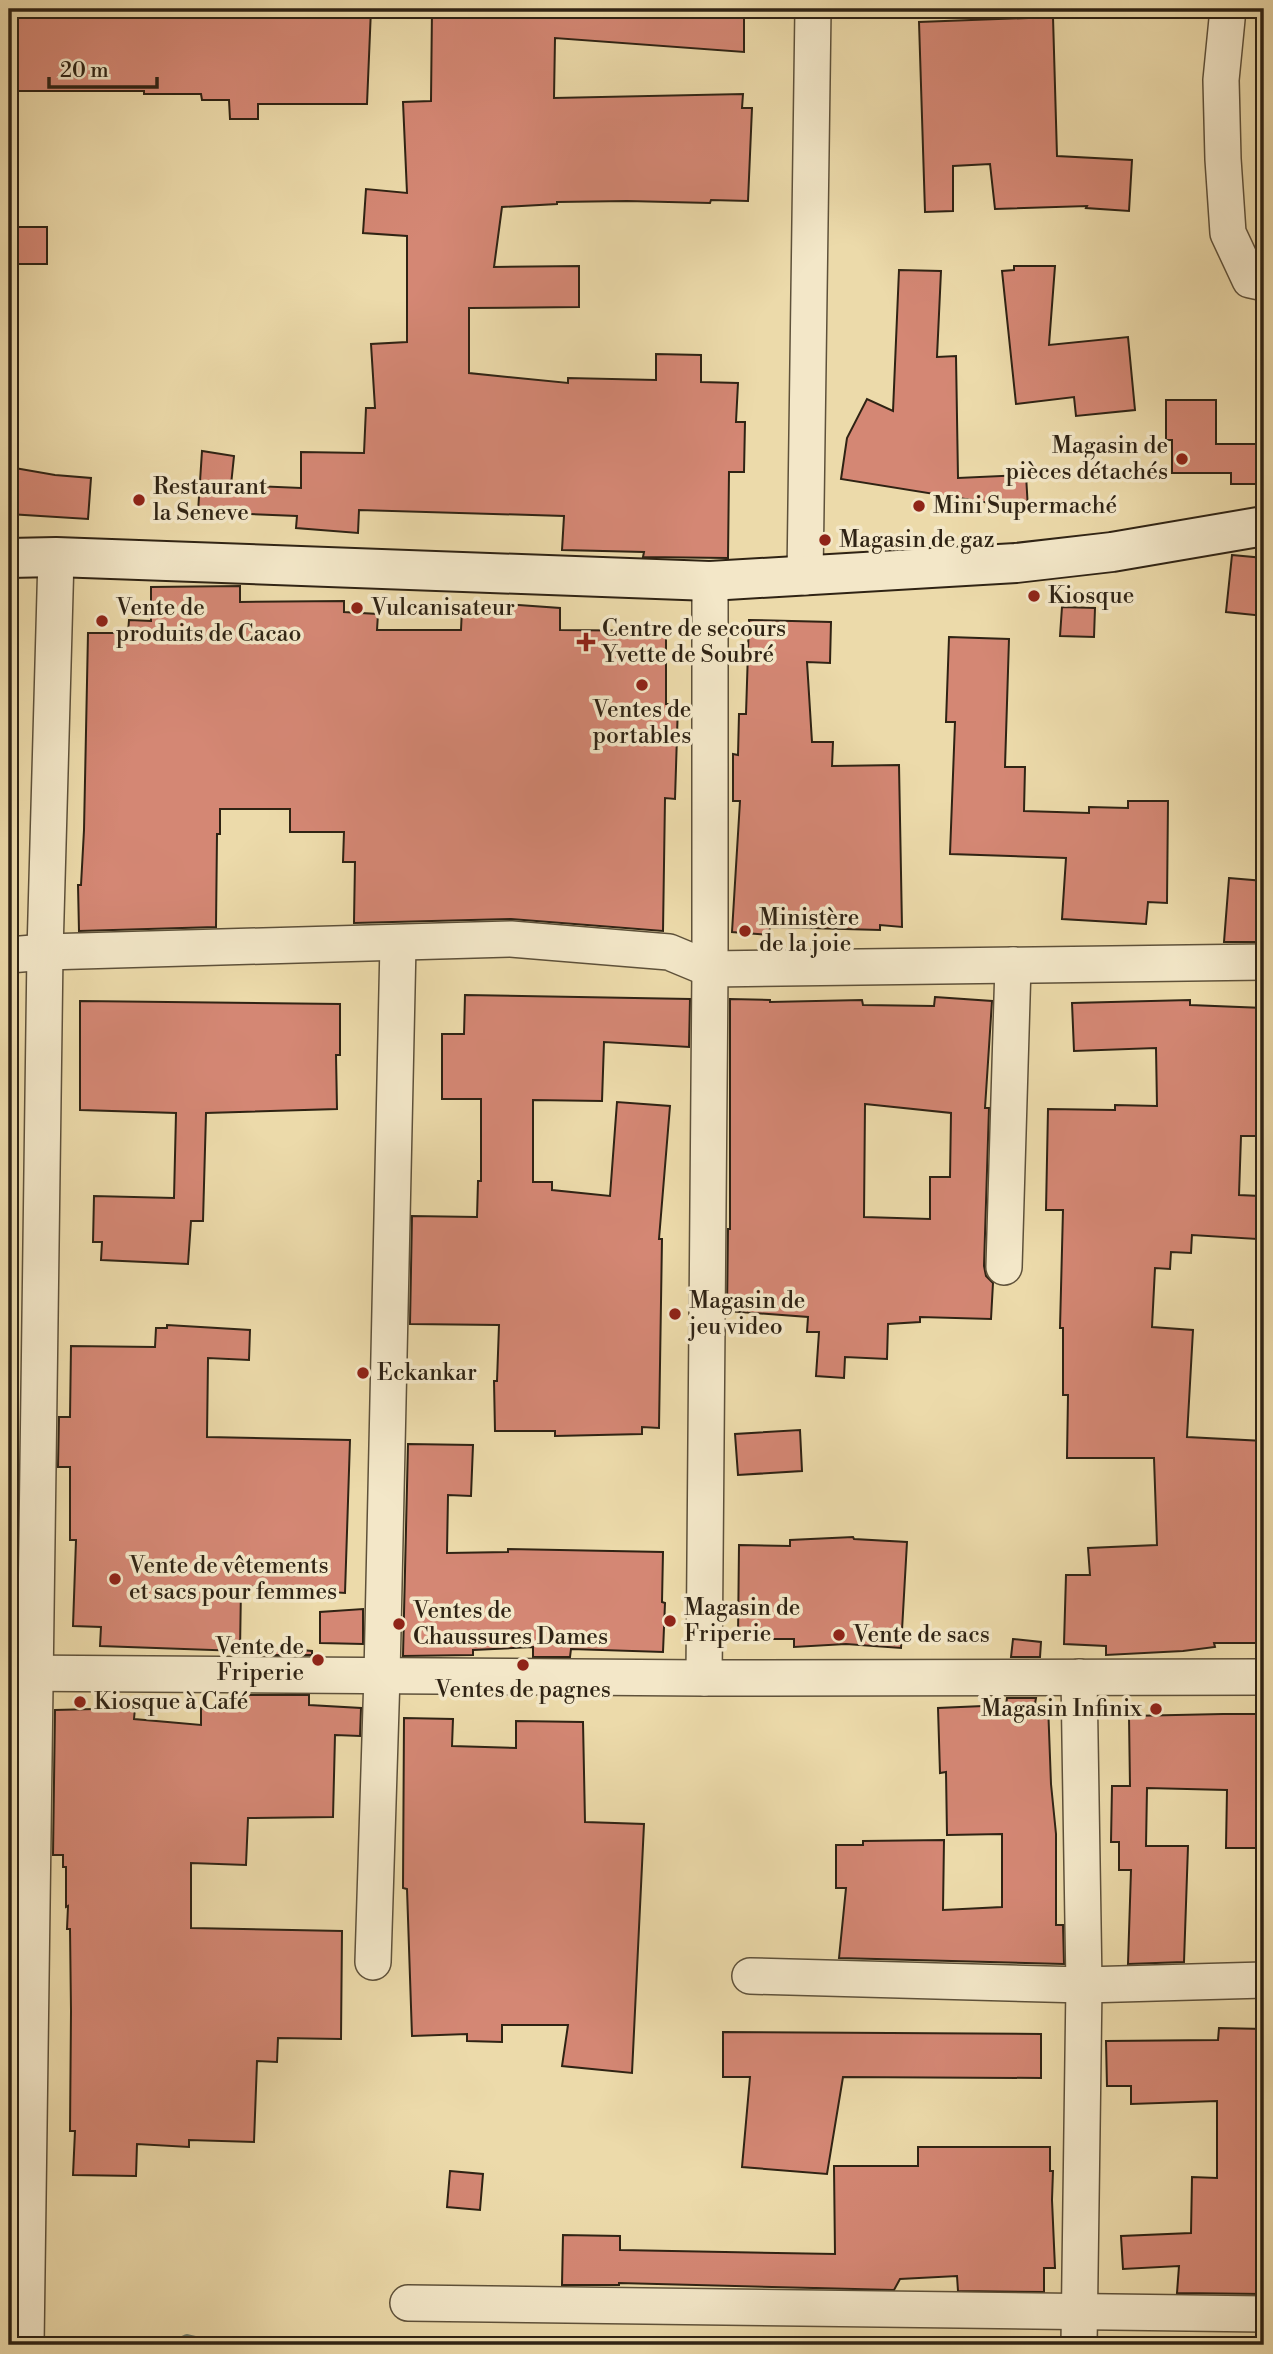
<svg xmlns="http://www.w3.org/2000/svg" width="1273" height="2354" font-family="'Libre Bodoni',serif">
  <rect width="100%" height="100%" fill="#ecdaaa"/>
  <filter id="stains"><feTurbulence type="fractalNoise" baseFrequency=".00286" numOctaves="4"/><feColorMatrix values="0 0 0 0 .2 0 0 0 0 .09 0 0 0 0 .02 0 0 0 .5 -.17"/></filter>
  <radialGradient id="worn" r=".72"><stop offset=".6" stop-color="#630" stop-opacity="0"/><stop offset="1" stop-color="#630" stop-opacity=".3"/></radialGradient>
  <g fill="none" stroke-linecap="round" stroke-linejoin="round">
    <polyline stroke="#6f7e6e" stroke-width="10" points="174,2345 187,2339 213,2345"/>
  </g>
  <g fill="#d48774" stroke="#2f2314" stroke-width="2" fill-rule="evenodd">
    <polygon points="9,9 371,9 367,104 258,104 258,119 230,119 229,100 202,100 201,94 144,94 144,91 9,91"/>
    <polygon points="432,9 744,9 744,52 555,38 554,98 743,94 742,108 752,108 748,201 711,200 710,203 627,201 557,202 557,204 502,207 494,267 579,266 579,307 469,308 469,373 568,383 568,378 656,380 656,354 701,355 701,382 738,383 736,422 745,422 744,472 729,472 728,558 643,557 644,552 562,550 564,516 359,510 358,533 296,528 297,516 198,512 202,451 234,456 231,485 301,488 301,452 364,453 366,408 375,408 371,344 407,342 407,236 363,233 366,189 407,193 403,102 431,101"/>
    <polygon points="1053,17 1057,156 1132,160 1129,211 1086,208 1087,206 995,209 990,164 953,166 953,211 925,212 919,22"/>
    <rect x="9" y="227" width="38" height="37"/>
    <polygon points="1014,266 1055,266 1049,345 1128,337 1135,410 1076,416 1074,397 1016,404 1002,271 1014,270"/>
    <polygon points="899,270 941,271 937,357 956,356 958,478 1026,475 1028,509 841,479 847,438 867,399 893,411"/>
    <polygon points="1166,400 1216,400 1216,444 1262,444 1262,484 1231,484 1231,473 1172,473 1172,440 1166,440"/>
    <polygon points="9,467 55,475 91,478 88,519 9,514"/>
    <polygon points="1232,555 1264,558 1264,616 1226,612"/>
    <polygon points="240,586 240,602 344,601 344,612 378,614 377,630 461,630 462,608 504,608 504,604 560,608 560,630 666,631 666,704 678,704 675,799 665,798 663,931 511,919 354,923 355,862 343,862 344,832 290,832 290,809 220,809 220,834 217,834 216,927 79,931 78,885 81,885 84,830 88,633 128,633 129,620 151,621 151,587"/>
    <polygon points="1062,607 1095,608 1094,637 1060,636"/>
    <polygon points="749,620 831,622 830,663 807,662 812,742 833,742 832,766 899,765 902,927 880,925 880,930 770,927 769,935 732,932 740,801 733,801 733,754 738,755 739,714 746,714"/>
    <polygon points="949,637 1009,639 1005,767 1025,767 1024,811 1089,813 1089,807 1128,808 1128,801 1168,801 1167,903 1148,902 1146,924 1062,919 1066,858 950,854 955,722 946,722"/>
    <polygon points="1229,878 1264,881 1264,942 1224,942"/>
    <polygon points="465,995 690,999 689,1047 604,1042 602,1101 533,1100 533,1182 552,1182 552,1190 610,1196 617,1102 670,1106 659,1239 662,1239 659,1428 642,1427 642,1434 555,1436 555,1431 495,1431 494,1381 497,1381 499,1325 410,1324 412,1216 477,1217 478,1181 481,1181 481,1099 442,1099 442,1034 464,1034"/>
    <path d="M935,997L992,1001L985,1108H989L984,1266L986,1276L993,1283L991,1319L920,1317V1322L888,1324L887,1359L845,1357L844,1378L816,1376L819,1332H807L808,1317L727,1311L728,1229H730V999L770,1000V1002L862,1000L863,1005L934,1006ZM865,1104L951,1113L950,1177H930V1219L864,1217Z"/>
    <polygon points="1190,1000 1190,1005 1264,1008 1264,1136 1241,1136 1239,1195 1260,1196 1257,1239 1192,1235 1191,1253 1171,1252 1170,1269 1155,1268 1152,1327 1193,1330 1187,1437 1264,1441 1264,1643 1214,1643 1215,1647 1183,1651 1106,1655 1106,1646 1064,1644 1066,1575 1090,1575 1088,1548 1157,1545 1154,1458 1067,1458 1068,1395 1063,1395 1063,1328 1060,1328 1063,1210 1046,1210 1048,1109 1115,1110 1115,1105 1157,1106 1156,1048 1074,1051 1072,1003"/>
    <polygon points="80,1001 340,1004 340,1055 336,1055 337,1109 206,1113 203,1221 191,1221 188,1264 101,1260 102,1242 93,1242 94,1196 174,1198 176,1113 80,1110"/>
    <polygon points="167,1325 250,1330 249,1360 208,1358 207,1437 350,1440 345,1593 241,1586 240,1651 100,1646 101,1627 73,1626 76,1540 70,1540 70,1467 58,1467 59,1417 70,1417 71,1346 155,1347 156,1328 167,1328"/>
    <polygon points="800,1430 802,1471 738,1475 735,1434"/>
    <rect x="9" y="1438" width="9" height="30"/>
    <polygon points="408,1444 473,1445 471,1496 448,1495 447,1553 508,1552 508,1549 663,1552 662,1602 665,1603 663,1652 571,1649 570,1657 533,1657 533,1647 473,1650 473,1655 403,1656"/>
    <polygon points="853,1537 854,1539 907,1542 901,1648 846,1644 794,1647 794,1639 738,1639 739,1545 790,1546 790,1540"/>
    <polygon points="363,1609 363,1644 320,1643 320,1612"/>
    <polygon points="1013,1639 1041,1642 1040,1657 1011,1657"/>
    <polygon points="243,1645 312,1651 312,1655 243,1655"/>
    <polygon points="241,1695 309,1695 309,1705 361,1708 360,1736 335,1735 333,1817 248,1818 246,1865 191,1863 191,1928 342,1931 341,2039 278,2038 277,2062 257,2061 254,2142 189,2140 189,2147 137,2144 136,2176 73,2175 75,2131 70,2131 71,2011 70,1929 67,1929 68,1906 66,1907 66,1867 63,1867 63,1855 53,1855 55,1710 135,1708 134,1719 201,1725 201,1708 240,1710"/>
    <polygon points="1007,1698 1036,1698 1035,1704 1048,1704 1051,1784 1056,1834 1056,1925 1063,1925 1064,1964 839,1958 846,1888 836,1888 836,1845 863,1845 863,1841 944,1840 943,1910 1002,1907 1002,1834 947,1835 946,1772 940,1773 938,1708 1006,1705"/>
    <polygon points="15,1710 14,1764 9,1764 9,1711"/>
    <polygon points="1223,1714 1264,1714 1264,1848 1226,1848 1227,1790 1147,1788 1146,1846 1188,1846 1184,1962 1128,1964 1131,1870 1119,1870 1119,1842 1111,1842 1112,1786 1130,1786 1129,1716"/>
    <polygon points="404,1718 453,1719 452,1746 516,1748 516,1721 583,1722 585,1822 644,1824 632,2073 562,2066 568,2025 502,2025 502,2042 467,2041 467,2034 412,2036 407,1889 403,1888"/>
    <rect x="9" y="1827" width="4" height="27"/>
    <polygon points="1219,2028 1264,2029 1264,2294 1177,2293 1179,2266 1123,2269 1121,2236 1191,2233 1192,2177 1217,2178 1217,2101 1131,2104 1131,2086 1107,2086 1106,2041 1218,2040"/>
    <polygon points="723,2032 1041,2034 1041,2078 843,2077 827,2174 742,2167 750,2077 723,2077"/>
    <polygon points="918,2147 1050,2147 1050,2171 1053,2171 1052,2200 1055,2268 1044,2268 1044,2292 958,2291 957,2276 900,2279 894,2290 619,2283 619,2285 562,2285 563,2235 620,2236 620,2250 835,2254 834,2166 918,2166"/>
    <polygon points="450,2171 483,2174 480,2210 447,2207"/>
  </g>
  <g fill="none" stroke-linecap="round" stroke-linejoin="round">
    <g stroke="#5e513a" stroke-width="38">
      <g id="minor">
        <polyline points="1228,9 1221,80 1223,159 1228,233 1250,280 1264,283"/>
        <polyline points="805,577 813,9"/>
        <polyline points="9,955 45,952 511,939 669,952 710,969 1264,962"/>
        <polyline points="1004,1267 1013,965"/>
        <polyline points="9,1673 704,1678 1264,1677"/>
        <polyline points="1079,1677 1084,1985 1079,2345"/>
        <polyline points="704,1678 710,969 710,581"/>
        <polyline points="373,1962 382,1675 398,944"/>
        <polyline points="750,1976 1084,1985 1264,1980"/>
        <path d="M408,2303C694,2305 979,2313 1264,2314"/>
        <polyline points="26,2345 45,952 56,557"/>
      </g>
    </g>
    <g stroke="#2f2314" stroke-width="42">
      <polyline id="secondary" points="9,558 56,557 710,581 1016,563 1112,552 1264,526"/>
    </g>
    <use href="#minor" stroke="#f3e7c8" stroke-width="35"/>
    <use href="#secondary" stroke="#f3e7c8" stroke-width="38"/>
  </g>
  <g fill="#8f2418" stroke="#f3e7c8" stroke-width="2.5">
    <circle cx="1182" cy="459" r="7"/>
    <circle cx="139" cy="500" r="7"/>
    <circle cx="919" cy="506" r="7"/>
    <circle cx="825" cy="540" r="7"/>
    <circle cx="1034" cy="596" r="7"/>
    <circle cx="357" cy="608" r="7"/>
    <circle cx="102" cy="621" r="7"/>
    <path d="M582.5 631.5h7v7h7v7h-7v7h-7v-7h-7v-7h7z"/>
    <circle cx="642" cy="685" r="7"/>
    <circle cx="745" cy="931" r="7"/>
    <circle cx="675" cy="1314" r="7"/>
    <circle cx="363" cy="1373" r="7"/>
    <circle cx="115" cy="1579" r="7"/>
    <circle cx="670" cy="1621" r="7"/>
    <circle cx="399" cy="1624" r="7"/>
    <circle cx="839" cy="1635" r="7"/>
    <circle cx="318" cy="1660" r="7"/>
    <circle cx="523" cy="1665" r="7"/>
    <circle cx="80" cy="1702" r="7"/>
    <circle cx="1156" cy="1709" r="7"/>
  </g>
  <g text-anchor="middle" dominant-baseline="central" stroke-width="7" stroke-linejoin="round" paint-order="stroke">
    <g font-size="23" fill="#2f2314" stroke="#f3e7c8" text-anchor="start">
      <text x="1168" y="446" text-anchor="end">Magasin de<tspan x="1168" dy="26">pièces détachés</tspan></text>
      <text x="153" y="487">Restaurant<tspan x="153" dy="26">la Seneve</tspan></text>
      <text x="933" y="506">Mini Supermaché</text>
      <text x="839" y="540">Magasin de gaz</text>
      <text x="1048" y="596">Kiosque</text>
      <text x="116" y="608">Vente de<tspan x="116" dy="26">produits de Cacao</tspan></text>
      <text x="371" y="608">Vulcanisateur</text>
      <text x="602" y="629">Centre de secours<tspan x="602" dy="26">Yvette de Soubré</tspan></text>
      <text x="642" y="710" text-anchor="middle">Ventes de<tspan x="642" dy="26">portables</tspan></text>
      <text x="759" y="918">Ministère<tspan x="759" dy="26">de la joie</tspan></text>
      <text x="689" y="1301">Magasin de<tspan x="689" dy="26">jeu video</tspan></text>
      <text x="377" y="1373">Eckankar</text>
      <text x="129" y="1566">Vente de vêtements<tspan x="129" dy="26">et sacs pour femmes</tspan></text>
      <text x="684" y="1608">Magasin de<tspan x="684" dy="26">Friperie</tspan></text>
      <text x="413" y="1611">Ventes de<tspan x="413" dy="26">Chaussures Dames</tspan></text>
      <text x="853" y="1635">Vente de sacs</text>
      <text x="304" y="1647" text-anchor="end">Vente de<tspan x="304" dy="26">Friperie</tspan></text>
      <text x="523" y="1690" text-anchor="middle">Ventes de pagnes</text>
      <text x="94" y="1702">Kiosque à Café</text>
      <text x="1142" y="1709" text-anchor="end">Magasin Infinix</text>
    </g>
  </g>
  <rect width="1273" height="2354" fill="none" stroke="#ecdaaa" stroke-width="35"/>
  <rect x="10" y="10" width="1252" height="2333" fill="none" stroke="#2f2314" stroke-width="3.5"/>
  <rect x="18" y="18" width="1238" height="2319" fill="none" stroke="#2f2314" stroke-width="2"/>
  <path d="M49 77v10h108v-10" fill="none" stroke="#2f2314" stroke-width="3.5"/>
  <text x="60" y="77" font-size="21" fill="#2f2314" stroke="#f3e7c8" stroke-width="5" paint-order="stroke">20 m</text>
  <rect width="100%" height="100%" filter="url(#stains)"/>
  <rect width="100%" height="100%" fill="url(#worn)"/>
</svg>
